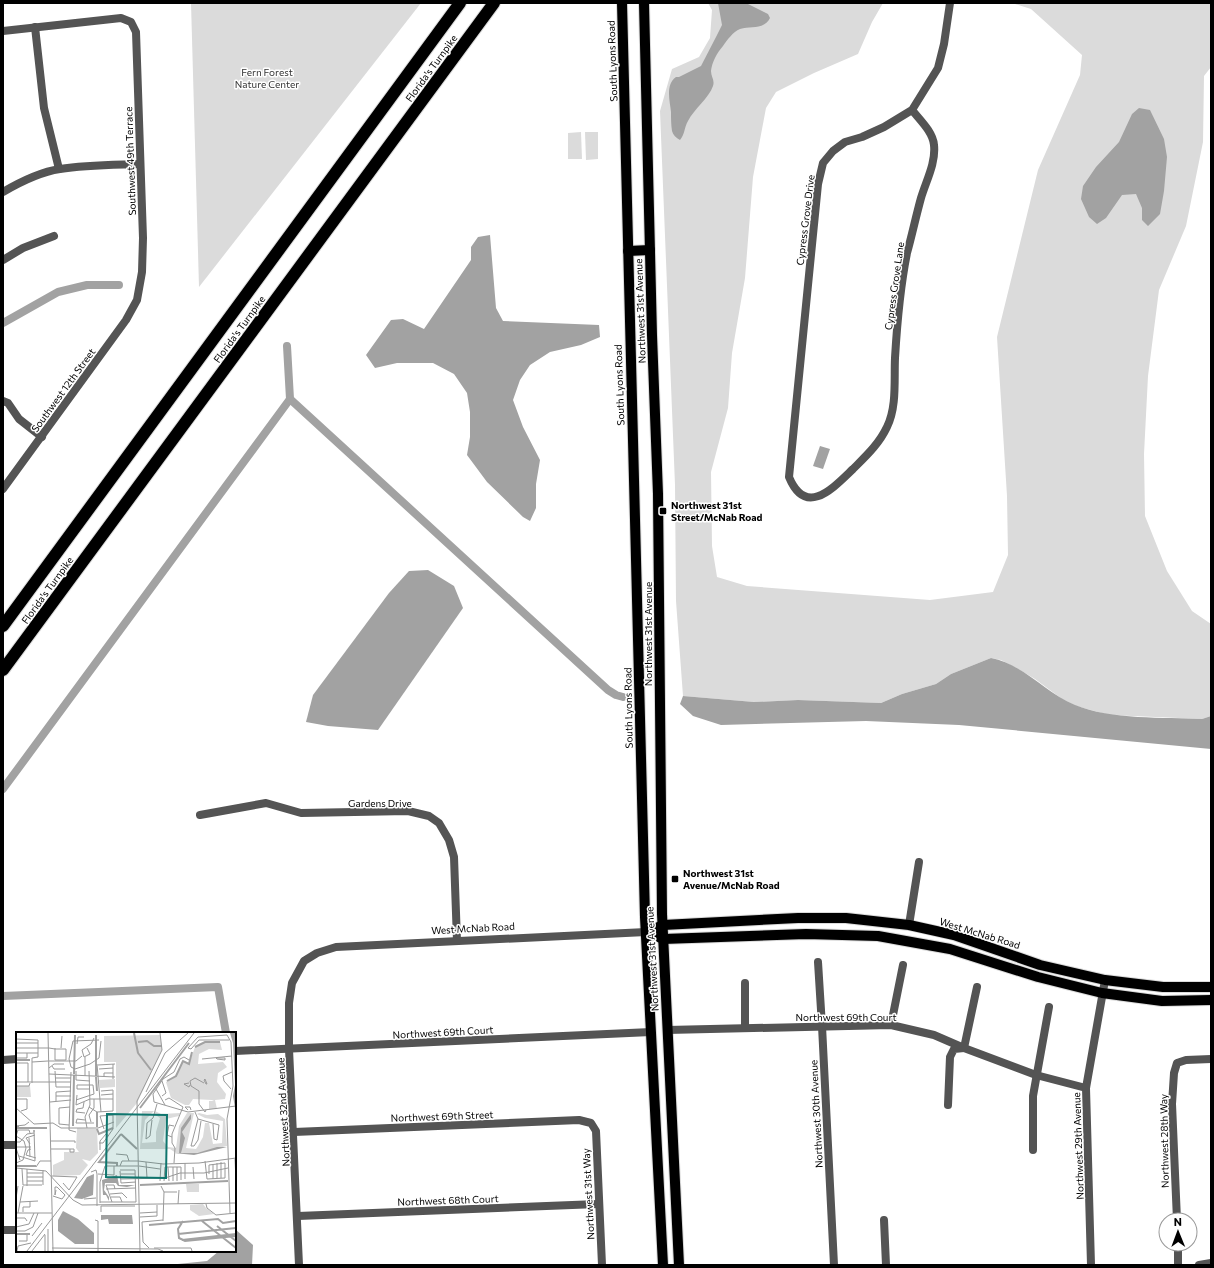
<svg xmlns="http://www.w3.org/2000/svg" width="1214" height="1268" font-family="Commissioner,sans-serif">
  <rect width="100%" height="100%" fill="#fff"/>
  <g fill="#dbdbdb">
    <polygon points="191,3 421,3 199,287"/>
    <polygon points="708,3 883,3 872,22 858,54 814,73 776,92 766,108 753,177 745,278 732,353 728,408 711,472 712,546 717,577 747,586 930,600 993,592 1008,555 1007,496 997,337 1038,170 1080,75 1082,55 1031,9 1012,3 1211,3 1211,67 1204,76 1203,142 1186,226 1159,290 1148,376 1144,454 1145,516 1167,571 1192,611 1211,624 1211,716 1202,719 1109,715 1076,706 1062,699 1035,679 1020,670 1001,660 991,658 951,674 936,684 902,694 881,703 798,700 754,702 683,696 676,601 675,485 660,111 672,69 699,57 710,38 712,10"/>
    <polygon points="581,132 582,159 568,159 568,133"/>
    <polygon points="585,132 598,132 598,159 586,160"/>
  </g>
  <g fill="#a2a2a2">
    <path d="M718,3H746L768,14L770,18C764,30 751,26 740,29C733,32 727,40 723,46C717,53 712,62 711,71C711,77 715,80 713,86C709,98 694,109 688,121C684,128 685,134 680,140C676,138 673,135 672,131C671,125 671,118 671,112C670,101 665,85 676,77H679L701,66L716,37L722,25Z"/>
    <polygon points="1139,108 1150,110 1164,139 1167,157 1164,191 1160,214 1148,226 1142,220 1142,208 1136,194 1122,195 1106,218 1097,224 1089,217 1081,199 1083,186 1096,167 1119,142 1132,114"/>
    <polygon points="490,235 496,308 503,321 599,325 600,337 581,345 550,352 530,365 520,380 513,400 523,427 540,460 536,484 536,508 530,521 523,517 487,482 467,455 470,437 470,412 467,393 454,374 433,363 397,363 375,368 366,355 391,320 403,319 424,329 471,260 471,247 478,237"/>
    <polygon points="820,446 830,449 823,469 813,466"/>
    <polygon points="428,570 454,586 463,608 378,730 328,726 306,722 313,695 389,593 409,571"/>
    <path d="M991,658C1025,665 1045,693 1075,705C1111,720 1164,717 1202,719L1211,716V749L959,725L866,721L721,725L693,716L680,704L683,696L754,702L798,700L881,703L902,694L936,684L951,674Z"/>
    <polygon points="235,1229 253,1245 252,1265 168,1265 207,1261 219,1251 235,1251"/>
  </g>
  <g fill="none" stroke-linecap="round" stroke-linejoin="round">
    <g stroke="#a2a2a2" stroke-width="8">
      <polyline points="3,323 58,292 87,285 119,285"/>
      <polyline points="287,346 290,399 608,690 616,695 623,697"/>
      <polyline points="3,789 290,399"/>
      <polyline points="3,996 218,987 226,1033"/>
    </g>
    <g stroke="#dbdbdb" stroke-width="12">
      <g id="major">
        <polyline points="622,3 645,917 663,1265"/>
        <polyline points="644,3 652,335 658,494 662,914 679,1265"/>
        <polyline points="628,251 650,250"/>
        <polyline points="646,932 663,925 798,918 846,918 909,925 954,935 1040,965 1105,980 1163,987 1211,987"/>
        <polyline points="646,932 663,939 806,934 878,936 950,949 1038,977 1102,993 1162,1001 1211,1000"/>
      </g>
    </g>
    <g stroke="#dbdbdb" stroke-width="14">
      <g id="highway">
        <polyline points="3,626 460,3"/>
        <polyline points="3,670 494,3"/>
      </g>
    </g>
    <g stroke="#545454" stroke-width="8">
      <polyline points="35,27 44,108 59,169"/>
      <polyline points="3,31 121,18 131,22 136,32 143,238 142,272 137,300 126,320 3,489"/>
      <path d="M912,110C920,120 933,132 934,145C936,163 926,181 921,198C916,216 912,235 907,253C900,288 897,324 895,358C894,380 897,407 887,427C879,444 866,456 853,469C833,488 806,518 789,477L818,184L823,163L833,151L845,142L862,137L884,127L912,110L938,68L944,44L950,3"/>
      <path d="M3,192C20,182 40,172 60,169C86,165 114,165 140,164"/>
      <polyline points="3,260 23,248 54,236"/>
      <polyline points="3,401 8,403 19,419 42,437"/>
      <polyline points="200,815 266,803 301,813 408,811 429,816 439,823 449,840 454,857 457,941"/>
      <polyline points="909,925 919,862"/>
      <polyline points="818,962 822,1026 834,1265"/>
      <polyline points="891,1025 903,965"/>
      <polyline points="745,1028 745,983"/>
      <polyline points="667,1030 891,1025 934,1035 964,1048 1036,1075 1086,1088"/>
      <polyline points="235,1051 651,1032"/>
      <polyline points="3,1060 17,1059"/>
      <polyline points="948,1105 950,1057 954,1049 964,1048 977,987"/>
      <polyline points="294,1132 579,1120 591,1123 596,1131 602,1265"/>
      <polyline points="3,1145 17,1145"/>
      <polyline points="1033,1150 1033,1096 1049,1007"/>
      <polyline points="298,1216 598,1204"/>
      <polyline points="884,1220 886,1265"/>
      <polyline points="1177,1220 1172,1104 1174,1073 1177,1063 1186,1060 1211,1059"/>
      <polyline points="3,1230 17,1230"/>
      <polyline points="1178,1244 1178,1265"/>
      <polyline points="299,1265 289,1049 289,1003 292,983 304,961 317,953 336,947 646,932"/>
      <polyline points="1091,1265 1086,1088 1105,980"/>
      <polyline points="1199,1265 1211,1263"/>
    </g>
    <use href="#major" stroke="#000" stroke-width="10"/>
    <use href="#highway" stroke="#000" stroke-width="12"/>
  </g>
  <g fill="#000" stroke="#fff" stroke-width="1.5">
    <rect x="659" y="507" width="8" height="8" rx="2"/>
    <rect x="671" y="875" width="8" height="8" rx="2"/>
  </g>
  <g text-anchor="middle" dominant-baseline="central" stroke-width="3" stroke-linejoin="round" paint-order="stroke">
    <g font-size="10" fill="#000" stroke="#fff">
      <text transform="translate(612 61) rotate(-92)">South Lyons Road</text>
      <text transform="translate(431 68) rotate(-54)">Florida's Turnpike</text>
      <text transform="translate(130 161) rotate(-92)">Southwest 49th Terrace</text>
      <text transform="translate(805 220) rotate(-83)">Cypress Grove Drive</text>
      <text transform="translate(894 286) rotate(-82)">Cypress Grove Lane</text>
      <text transform="translate(640 311) rotate(-92)">Northwest 31st Avenue</text>
      <text transform="translate(239 329) rotate(-54)">Florida's Turnpike</text>
      <text transform="translate(619 385) rotate(-92)">South Lyons Road</text>
      <text transform="translate(63 390) rotate(-54)">Southwest 12th Street</text>
      <text transform="translate(47 590) rotate(-54)">Florida's Turnpike</text>
      <text transform="translate(648 634) rotate(-90)">Northwest 31st Avenue</text>
      <text transform="translate(628 708) rotate(-91)">South Lyons Road</text>
      <text x="380" y="803">Gardens Drive</text>
      <text transform="translate(473 928) rotate(-3)">West McNab Road</text>
      <text transform="translate(980 933) rotate(17)">West McNab Road</text>
      <text transform="translate(652 959) rotate(-93)">Northwest 31st Avenue</text>
      <text x="846" y="1017">Northwest 69th Court</text>
      <text transform="translate(443 1032) rotate(-3)">Northwest 69th Court</text>
      <text transform="translate(283 1112) rotate(-93)">Northwest 32nd Avenue</text>
      <text transform="translate(816 1114) rotate(-93)">Northwest 30th Avenue</text>
      <text transform="translate(442 1116) rotate(-2)">Northwest 69th Street</text>
      <text transform="translate(1164 1141) rotate(-91)">Northwest 28th Way</text>
      <text transform="translate(1078 1146) rotate(-92)">Northwest 29th Avenue</text>
      <text transform="translate(588 1194) rotate(-93)">Northwest 31st Way</text>
      <text transform="translate(448 1200) rotate(-2)">Northwest 68th Court</text>
    </g>
    <g font-size="10" fill="#323232" stroke="#fff">
      <text x="267" y="72">Fern Forest<tspan x="267" dy="12">Nature Center</tspan></text>
    </g>
    <g font-size="10" font-weight="bold" fill="#000" stroke="#fff" text-anchor="start">
      <text x="671" y="505">Northwest 31st<tspan x="671" dy="12">Street/McNab Road</tspan></text>
      <text x="683" y="873">Northwest 31st<tspan x="683" dy="12">Avenue/McNab Road</tspan></text>
    </g>
  </g>
  <g transform="translate(16 1032)">
    <rect width="220" height="220" fill="#fff"/>
    <path d="M144,3L146,18L121,71L100,96V30H88V4ZM189,10H204L206,18L193,17L183,22L182,32L207,30L211,35L202,41L201,50L210,62L209,67L199,68L201,77H193V69H198L196,68L177,67L173,73H169L155,66L150,50L160,44L166,29L173,32L179,15ZM99,47V55L84,56L83,48ZM0,54H14L15,65H0ZM126,79H138L129,88L126,111L140,110V100L144,86L138,82L139,79L145,82L164,81L163,84L150,87L147,109L152,115L160,116L163,94L171,81H178L170,116L180,117L182,114L187,105L189,91H193L197,112L206,111L207,89L189,86L181,82L183,81L191,83L202,82L209,87L211,114L176,122L160,121L154,117H124ZM61,96L81,97L82,121L74,129L66,127L72,133L64,143L37,144V133L48,128V120H63L60,116ZM170,152H183V160H171ZM187,172L190,176L198,182L183,184L174,178V173Z" fill="#dbdbdb"/>
    <path d="M0,1H219L220,82L217,64L219,53L217,11L214,1ZM175,82V87L166,100L169,106L165,121H181L201,115H211L178,123L158,121H163L165,96ZM78,142L77,163L66,167L58,166L71,145ZM101,143L103,153H119L111,155L102,154L100,151H89L88,158L93,165V169L90,163H87L86,148ZM47,179L62,187L78,201V212H59L42,199V188ZM85,183H116L117,192H93L92,187L85,188Z" fill="#a2a2a2"/>
    <path fill="none" stroke="#a2a2a2" stroke-width="2" d="M118,1L122,21M80,3V44M122,10L131,9L138,14H146M179,15L189,10H204M122,21L135,38M0,28H14M58,42L59,3M80,45L81,59M151,49L160,44L167,29L173,32L176,20M124,76L173,11M81,80V95M2,94V96H31M57,94L58,43M81,97L83,102L97,96M105,102L121,117M0,134H20M101,134V131L83,130L105,102M124,153L212,149M167,189L162,197L163,206L169,209L220,204M186,189L220,216M133,193L202,187L207,191L220,189M201,194L220,209M0,202H14M162,202L220,196M166,208L220,202"/>
    <path fill="none" stroke="#999" stroke-width="1" d="M32,1L37,219M0,7L22,8V25L16,26V51M83,8L57,9L53,27L55,35L59,37L74,32L83,26L85,9M0,11H22M61,12L62,5H68M0,16H33M33,16L39,17H50V28H39V16M45,16L46,4M71,16L74,22L68,25L66,18L75,12L78,6M0,21H22M69,25V44M0,26H11V21M200,26H209V28L201,27ZM186,27L216,24M173,28L168,25L164,27L158,40L147,47L137,62L138,70L172,80L220,74M33,29H52M52,29H60L66,24M16,30L32,29M0,31H12V50M81,32L85,80M97,32V47M82,33L99,32M36,34L38,37H49M33,36L38,32H48M83,37L97,36M39,39L40,55H55M60,39V48L74,49M55,40L53,98L60,100M33,42L99,45M88,45V41H97M39,46H55M189,47L191,52H190L188,48ZM146,49L150,61L146,64M0,50H55M173,51L168,52L173,55L174,53M188,51L179,46L174,49L175,54L183,59V72L189,80L190,78M0,54H13L14,51M140,57L149,73M215,57L208,49L207,44L216,40M130,60L149,21L172,1M61,63L60,73L74,67H97M85,63L97,62M40,64H55M0,67H11V77L5,79M60,68L78,62L77,53H61V57H74M149,68L153,66L167,75L156,102V111L159,116L158,131M40,69V60L55,59M34,70L55,68M68,70L67,76L61,77L60,80L69,81M73,75L81,80L97,79V58L85,59M0,76L18,92L37,91L45,96H82L98,90M172,78L169,75H174L175,78M179,80L182,87L203,93L201,108L198,107L197,92M182,87L175,114H178L182,108L185,89M69,88L61,87L60,91H78M136,88L134,104L130,107L131,91L137,86L141,72M75,90L73,83L78,76V67M53,93L43,92V76L54,75M0,94L9,93L13,90M71,96L69,85L74,73L73,39M0,98H13L14,101M18,100V98L19,129M156,105L151,103L153,93L158,94M13,106L14,125M35,109H59V111M0,110H4L11,102L18,101M83,111H87L97,97V83L84,84L88,97M14,112L10,106L19,103M0,115H15M0,116L4,128M15,117L12,118L10,123L20,126M35,117H58V120H54V117M212,117L211,87L217,54L215,10L211,3L182,5L172,16L175,17L183,8H213M212,117L214,181M84,118V109L90,102L93,104M100,122L111,123L113,129M3,124L19,129M219,127L220,148M122,129L147,132L183,131L220,126M189,129L191,147L209,146V131L193,133V142M130,130L131,146M205,130V146M0,131L7,128L10,116L8,109L0,104L2,98M169,131V147M201,131V146M197,132V147M104,134L106,129H122M123,134L144,137M20,135L24,129H35M152,135L153,149M157,135V149M161,135V149M177,135L178,147M0,136L30,139L57,168L66,173L220,171M6,137L7,153M11,137V154M27,138V153M104,139L105,151L120,150M75,140L80,138L81,142V174M11,141H27M82,142L98,143V134M105,142H119M36,144L61,145L53,158L47,151M11,145H27M105,147L149,146L164,141H188L212,136M11,149H27M144,149L145,131M148,149L149,135H165V148M7,153H26M145,154L148,160L147,189M90,157L120,156M148,160H161M94,162L106,161L111,166M37,164L46,167L49,163L41,155H39V163L40,158M95,165H104L106,170M0,166L2,154M68,167L80,166M4,170L22,169M84,170H120L119,138H104M96,170L90,153H98L99,157M84,171V150L89,134H122M162,172L163,158M190,172L191,176L200,183L220,181M7,180V175H14V170M85,180V174H119M0,181H36M2,181L7,154M124,181L141,180M124,185L141,184V173M0,186H9L11,189M79,188L82,189V219M0,195L13,192L18,181M32,197V219M0,199H9L17,195L22,181M29,203V219M16,204L26,191M3,209H11V203M36,216L142,217L147,219M133,216L127,210L126,190L147,188M138,216H175L176,219M1,219L2,214L15,211M11,219L178,1M16,219L29,202M124,219L121,69L146,18L144,1"/>
    <path fill="#0f766e" fill-opacity="0.15" stroke="#0f766e" stroke-width="2" d="M91,82L151,83L150,146L90,145Z"/>
    <rect width="220" height="220" fill="none" stroke="#000" stroke-width="2"/>
  </g>
  <rect width="1214" height="1268" fill="none" stroke="#000000" stroke-width="8"/>
  <g transform="translate(1178 1232) rotate(359)"><circle r="19" fill="#ffffff" stroke="#999999"/>
  <path d="M0-3L7 15L0 10L-7 15Z" fill="#000000"/>
  <text y="-6" font-size="11" font-weight="bold" text-anchor="middle" fill="#000000">N</text>
  </g>
</svg>
